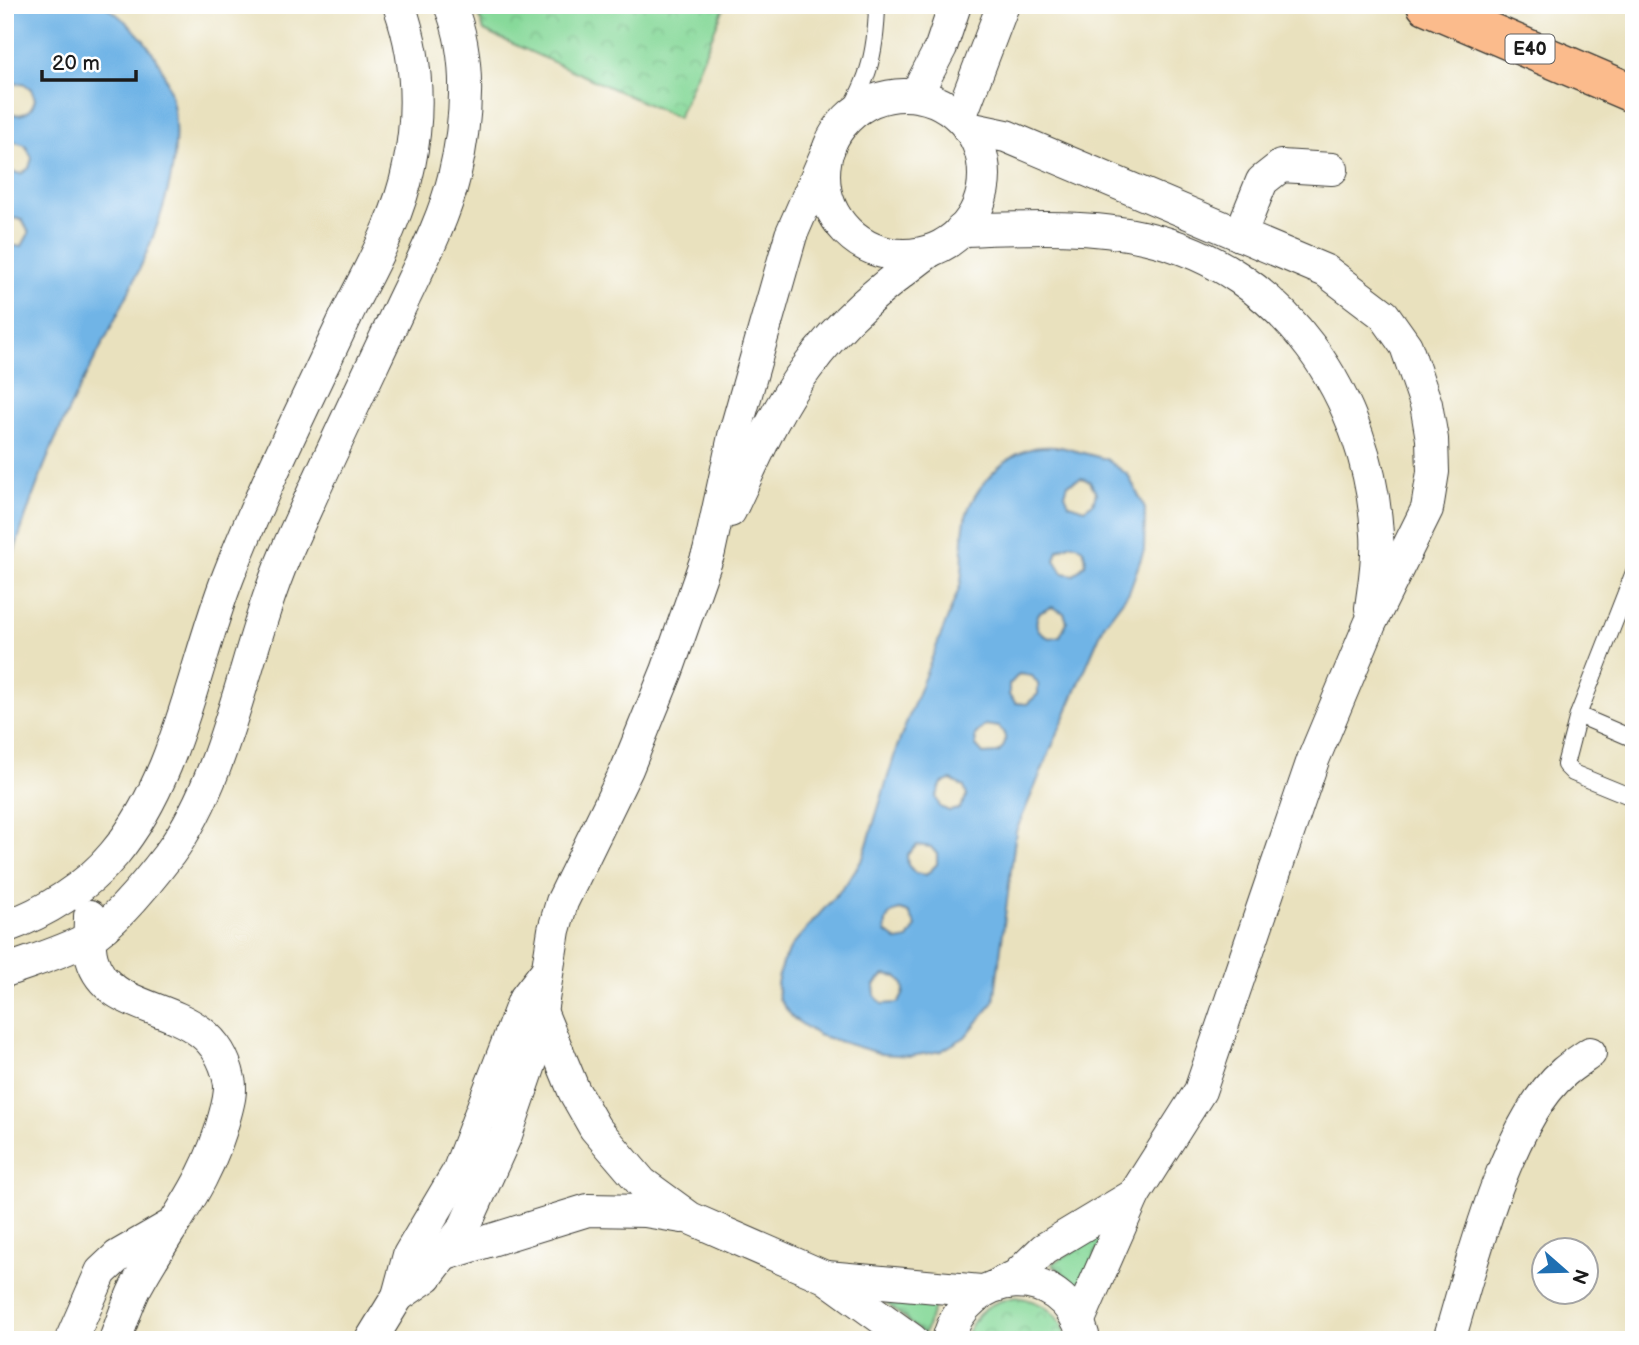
<svg xmlns="http://www.w3.org/2000/svg" width="1639" height="1345" font-family="'Balsamiq Sans',sans-serif">
  <defs>
    <pattern id="park-crowns" width="20" height="18" patternUnits="userSpaceOnUse" patternTransform="scale(1.75)"><rect width="20" height="18" fill="#87d99a"/><path d="M2 6a3 3 0 1 1 6 0M12 15a3 3 0 1 1 6 0" fill="none" stroke="#74ba84"/></pattern>
  </defs>
  <rect width="100%" height="100%" fill="#fff"/>
  <filter id="ink" filterUnits="userSpaceOnUse"><feTurbulence type="fractalNoise" baseFrequency=".0143" numOctaves="2"/><feDisplacementMap in="SourceGraphic" scale="14" xChannelSelector="R" yChannelSelector="G"/><feConvolveMatrix kernelMatrix="1 2 1 2 8 2 1 2 1" color-interpolation-filters="sRGB"/></filter>
  <filter id="wash" filterUnits="userSpaceOnUse"><feTurbulence type="fractalNoise" baseFrequency=".00686" numOctaves="4" result="noise"/><feDisplacementMap in="SourceGraphic" scale="28" xChannelSelector="R" yChannelSelector="G"/><feGaussianBlur stdDeviation="1.57" result="paint"/><feColorMatrix in="noise" values="0 0 0 0 0 0 0 0 0 0 0 0 0 0 0 0 0 1.4 0 .05"/><feComposite in="paint" operator="in"/></filter>
  <g filter="url(#wash)">
    <rect width="100%" height="100%" fill="#e9e1be"/>
    <g fill="url(#park-crowns)" stroke="#527a5b" stroke-width="2">
      <polygon points="476,5 725,5 678,118 484,31"/>
      <polygon points="1106,1231 1080,1287 1052,1264"/>
      <path d="M1016,1297C1042,1301 1061,1313 1068,1340H964C975,1313 987,1302 1016,1297Z"/>
      <polygon points="884,1301 936,1302 924,1335"/>
    </g>
    <g fill="#70b4e6" stroke="#466881" stroke-width="2" fill-rule="evenodd">
      <path d="M5,5H104C260,109 120,298 65,418C40,471 21,527 5,583V321L14,306L11,296L5,292V246H22L29,233L22,219L5,218V170L21,174L29,168L32,158L25,145L15,142L5,147V108C17,120 31,115 35,99L31,89L23,83L12,84L5,90Z"/>
      <path d="M1061,447L1106,459L1128,475L1145,508L1144,550L1129,592L1104,625L1016,831L994,1002L965,1037L941,1051L911,1056L882,1054L818,1035L793,1018L779,999L777,983L782,963L793,944L846,884L863,858L897,747L960,586C965,565 961,547 964,526C968,494 1002,455 1034,448C1042,446 1053,447 1061,447ZM1081,478L1090,481L1096,493L1093,503L1084,509L1069,504L1065,494L1068,484ZM1071,544C1083,545 1087,553 1085,564L1074,575L1063,573L1055,560L1058,550ZM1052,607L1064,613L1067,622L1060,636L1050,638C1038,634 1033,625 1039,613ZM1019,674L1032,676L1038,684V694L1027,704L1016,703L1009,695V685ZM985,725L999,727C1008,736 1007,745 998,753L983,754L976,746L975,735ZM951,780L964,787L967,796L959,809L949,811L940,807L936,797L942,783ZM917,845L931,847L937,854V864L926,875L915,873L908,865L907,855ZM900,910L909,913L916,926L908,939L898,941L886,932C884,920 888,913 900,910ZM884,975L898,977C906,985 906,995 897,1003L882,1004L875,996L874,985Z"/>
    </g>
  </g>
  <g filter="url(#ink)">
    <g fill="none" stroke-linecap="round" stroke-linejoin="round">
      <g stroke="#3b3a34" stroke-width="18">
        <g id="service">
          <path d="M839,129C867,84 876,58 877,5"/>
          <polyline points="1634,572 1578,715 1634,739"/>
          <polyline points="1578,715 1565,765 1573,773 1634,798"/>
        </g>
      </g>
      <g stroke="#3b3a34" stroke-width="34">
        <g id="minor">
          <polyline points="916,95 941,47 955,5"/>
          <circle cx="904" cy="175" r="80"/>
          <polyline points="961,115 1003,5"/>
          <polyline points="968,128 1006,136 1326,271 1384,315 1406,346 1426,404 1432,439 1433,472 1427,509 1370,624 1313,760 1200,1091 1134,1195 1079,1320"/>
          <path d="M961,230C1022,228 1088,224 1147,238C1285,270 1369,398 1377,534C1379,558 1374,584 1371,608"/>
          <polyline points="1240,235 1262,181 1281,166 1332,169"/>
          <path d="M730,511C753,463 774,411 806,369C840,321 883,286 930,251"/>
          <path d="M90,916C90,930 88,946 92,959C110,1023 212,995 229,1079C232,1090 228,1104 225,1115C207,1186 170,1224 137,1285C128,1302 122,1322 115,1340"/>
          <path d="M5,927C44,913 87,887 114,854C179,776 192,669 228,577C263,487 307,400 348,312C371,266 399,218 409,166C420,112 418,58 399,5"/>
          <path d="M5,971C32,961 64,952 89,938C116,922 151,878 170,853C229,772 245,648 285,555C321,473 360,392 398,311C418,268 443,223 454,177C467,123 472,57 450,5"/>
          <polyline points="543,1016 574,1091 595,1128 642,1183 690,1218 825,1277 912,1340"/>
          <polyline points="446,1254 588,1210 645,1211 682,1217"/>
          <polyline points="827,1277 981,1291"/>
          <polyline points="1001,1283 1016,1276 1044,1249 1134,1195"/>
          <polyline points="398,1296 427,1276 464,1228 506,1135 535,1050 554,930 562,902 627,769 667,671 709,552 734,436 791,235 829,148"/>
          <polyline points="71,1340 101,1272 118,1256 170,1226"/>
          <polyline points="371,1340 398,1296 409,1255 458,1172 524,1000 545,973"/>
          <path d="M948,1340C967,1267 1062,1261 1083,1335"/>
          <path d="M1449,1340C1471,1266 1506,1122 1564,1072C1572,1065 1582,1059 1590,1053"/>
        </g>
      </g>
      <g stroke="#3b3a34" stroke-width="41">
        <polyline id="trunk" points="1426,5 1634,94"/>
      </g>
      <use href="#service" stroke="#fff" stroke-width="16"/>
      <use href="#minor" stroke="#fff" stroke-width="32"/>
      <use href="#trunk" stroke="#fbbb8c" stroke-width="38"/>
    </g>
  </g>
  <g text-anchor="middle" dominant-baseline="central" stroke-width="6" stroke-linejoin="round" paint-order="stroke">
    <rect fill="#fff" stroke="#606060" stroke-width="2" x="1505.5" y="34.5" width="49" height="29" rx="5"/>
    <g font-size="18" font-weight="bold" fill="#1c1c1c">
      <text x="1530" y="49">E40</text>
    </g>
  </g>
  <rect width="1639" height="1345" fill="none" stroke="#fff" stroke-width="28"/>
  <g transform="translate(1565 1271) rotate(110)"><circle r="33" fill="#ffffff" stroke="#a4a4a4" stroke-width="2"/>
  <path d="M0-5L12 26L0 18L-12 26Z" fill="#1f6fb2"/>
  <text y="-10" font-size="19" font-weight="bold" text-anchor="middle" fill="#1c1c1c">N</text>
  </g>
  <path d="M42 70v10h94v-10" fill="none" stroke="#1c1c1c" stroke-width="3.5"/>
  <text x="52" y="70" font-size="21" fill="#1c1c1c" stroke="#ffffff" stroke-width="5" paint-order="stroke">20 m</text>
</svg>
